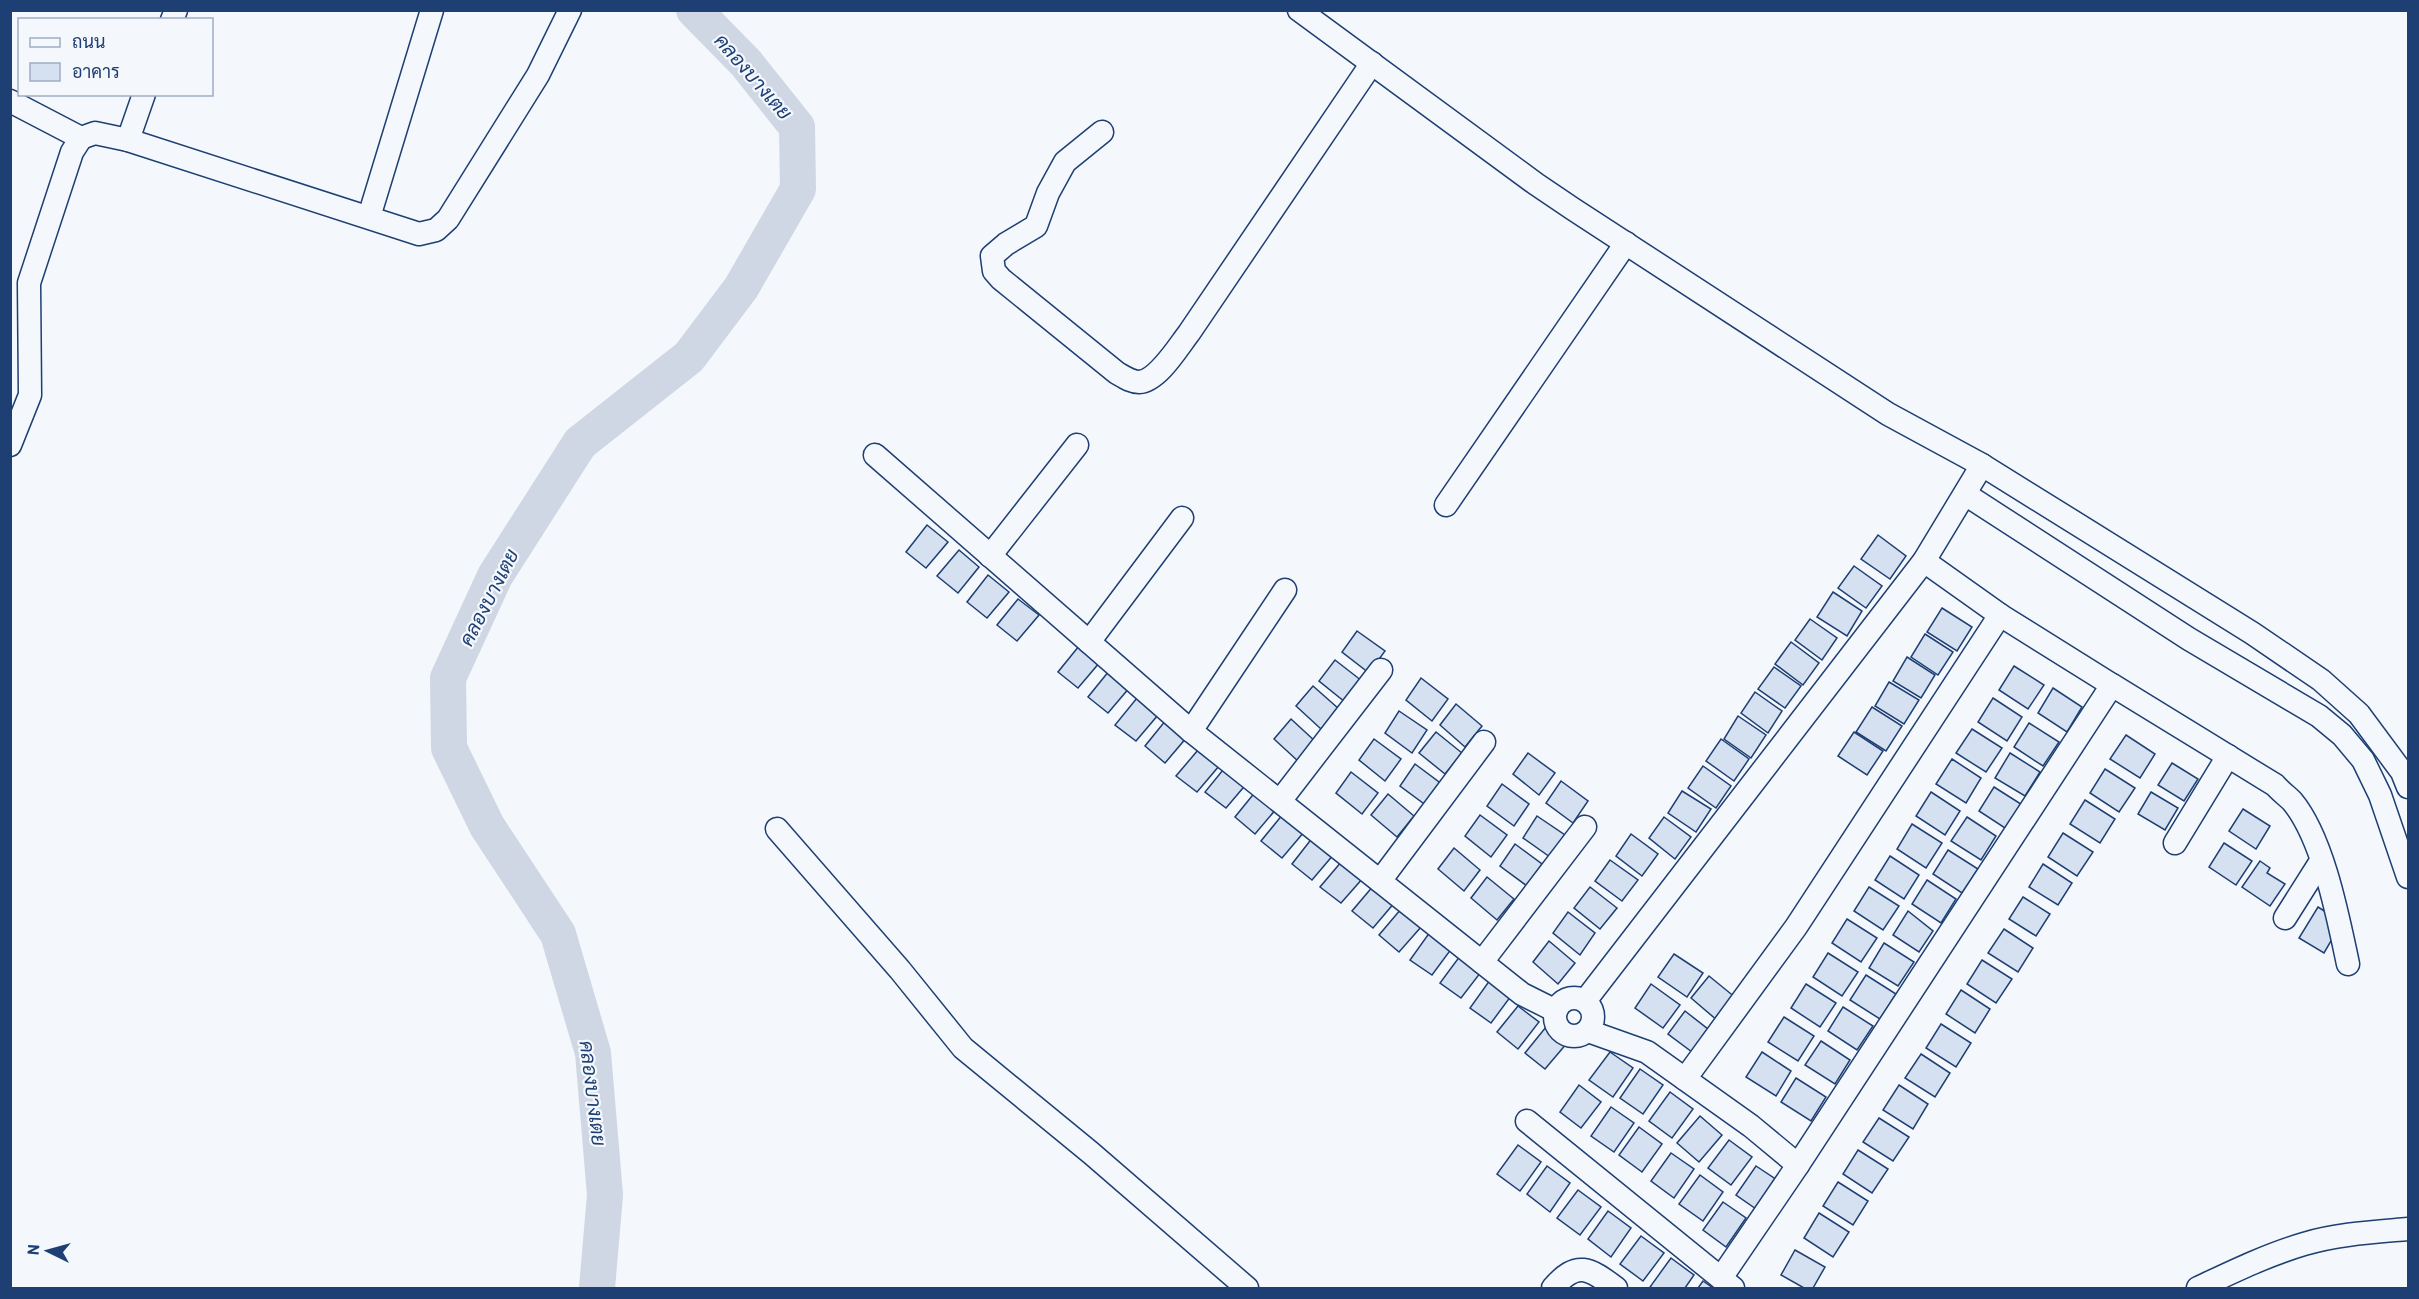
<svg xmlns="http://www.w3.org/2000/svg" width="2419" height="1299" font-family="Barlow,Sarabun,sans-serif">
  <rect width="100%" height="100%" fill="#f4f7fb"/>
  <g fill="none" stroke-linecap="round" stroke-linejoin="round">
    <polyline stroke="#cfd7e4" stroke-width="36" points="597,1288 605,1195 593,1053 558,934 487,826 449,748 448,678 495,576 580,443 689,357 741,288 798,189 797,127 746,63 694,10"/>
  </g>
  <g fill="#d5e0f0" stroke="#1d3f73" stroke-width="1.5">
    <polygon points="927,525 948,542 926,568 906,552"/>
    <polygon points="1878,535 1906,556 1890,579 1861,559"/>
    <polygon points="959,550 979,567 958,593 937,576"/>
    <polygon points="1854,566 1882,586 1866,608 1838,588"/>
    <polygon points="988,575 1009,592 987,618 967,602"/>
    <polygon points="1833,592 1862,611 1847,636 1817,617"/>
    <polygon points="1018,599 1039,615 1017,641 997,625"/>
    <polygon points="1942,608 1972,627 1957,651 1927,632"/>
    <polygon points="1810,619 1837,638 1822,660 1795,640"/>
    <polygon points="1357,631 1385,651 1369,673 1342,652"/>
    <polygon points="1925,634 1953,652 1938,675 1911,657"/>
    <polygon points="1791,642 1819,663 1803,685 1775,664"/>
    <polygon points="1079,646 1100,662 1078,688 1058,672"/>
    <polygon points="1907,657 1935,675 1921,698 1893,681"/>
    <polygon points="1335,660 1362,681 1345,702 1319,681"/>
    <polygon points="2014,666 2044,685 2028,709 1999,690"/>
    <polygon points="1774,667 1801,686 1785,708 1758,689"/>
    <polygon points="1109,671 1130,687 1108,713 1088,697"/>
    <polygon points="1421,678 1448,699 1432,721 1406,700"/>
    <polygon points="1889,682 1919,700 1904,724 1875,706"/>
    <polygon points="1313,686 1339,709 1321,729 1296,706"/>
    <polygon points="2053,688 2082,707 2067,732 2038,713"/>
    <polygon points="1755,692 1782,711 1768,733 1741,713"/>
    <polygon points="1137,698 1158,715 1136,741 1115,725"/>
    <polygon points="1993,698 2022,717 2007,741 1978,722"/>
    <polygon points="1456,704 1482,726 1465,747 1440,725"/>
    <polygon points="1872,707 1902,726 1886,751 1856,732"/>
    <polygon points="1399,711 1427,730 1412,753 1385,733"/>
    <polygon points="1738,716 1766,735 1751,758 1724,739"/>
    <polygon points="1291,719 1316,742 1299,762 1274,739"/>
    <polygon points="1166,720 1187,737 1165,763 1145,746"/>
    <polygon points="2029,723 2059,742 2043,766 2014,747"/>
    <polygon points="1972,729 2002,748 1986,772 1956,753"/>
    <polygon points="1436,732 1462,753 1445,774 1419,753"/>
    <polygon points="1854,732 1883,751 1867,775 1838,756"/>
    <polygon points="2126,735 2155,754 2140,778 2110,759"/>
    <polygon points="1374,739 1401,759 1385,781 1359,760"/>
    <polygon points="1721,739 1749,759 1734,781 1706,761"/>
    <polygon points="1198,750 1219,766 1197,792 1176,776"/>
    <polygon points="1528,753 1555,773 1539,795 1513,774"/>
    <polygon points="2010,753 2040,772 2025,796 1995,778"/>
    <polygon points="1952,759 1981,778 1966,803 1936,784"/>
    <polygon points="2172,763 2198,779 2184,801 2158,785"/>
    <polygon points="1415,764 1443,785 1427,806 1400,786"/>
    <polygon points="1227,765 1248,782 1226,808 1205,792"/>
    <polygon points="1703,766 1731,786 1716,808 1688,788"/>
    <polygon points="2105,769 2135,788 2119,812 2090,793"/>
    <polygon points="1351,772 1378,793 1362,814 1336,793"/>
    <polygon points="1561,781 1588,801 1573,823 1546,803"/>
    <polygon points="1502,784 1529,804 1514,826 1487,806"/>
    <polygon points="1994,787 2024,806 2008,830 1979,811"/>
    <polygon points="1256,791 1277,808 1255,834 1235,817"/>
    <polygon points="1682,791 1711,809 1696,832 1668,813"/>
    <polygon points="1931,792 1960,811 1945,835 1916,816"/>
    <polygon points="2151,792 2178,808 2165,830 2138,814"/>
    <polygon points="1388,794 1414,816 1397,837 1371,815"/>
    <polygon points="2085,800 2115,819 2100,843 2070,824"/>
    <polygon points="2243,809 2270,826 2256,849 2229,831"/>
    <polygon points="1283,814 1304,832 1282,858 1261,841"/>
    <polygon points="1480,815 1507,835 1491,857 1465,836"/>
    <polygon points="1537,816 1565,835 1550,857 1523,838"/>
    <polygon points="1664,817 1691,837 1675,859 1649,838"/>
    <polygon points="1967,817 1996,836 1981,860 1951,841"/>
    <polygon points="1912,824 1942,843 1926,868 1897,849"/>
    <polygon points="2063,833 2093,852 2077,876 2048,857"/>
    <polygon points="1631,834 1658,854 1642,876 1616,856"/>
    <polygon points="1313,837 1334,854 1312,880 1292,864"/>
    <polygon points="2224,843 2252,861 2236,885 2209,867"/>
    <polygon points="1515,844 1542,864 1527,886 1500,866"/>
    <polygon points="1454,848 1480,870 1464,891 1438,869"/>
    <polygon points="1948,850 1978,869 1962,893 1933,874"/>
    <polygon points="1890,856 1919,875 1904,899 1875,880"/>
    <polygon points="1610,860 1638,880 1622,901 1595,881"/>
    <polygon points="1342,861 1363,878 1341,903 1320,887"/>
    <polygon points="2260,861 2270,868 2267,873 2285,884 2270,906 2242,887"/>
    <polygon points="2043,864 2072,883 2058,905 2029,887"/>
    <polygon points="1487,877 1514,899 1497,920 1471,898"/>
    <polygon points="1927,880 1956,899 1941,923 1912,904"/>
    <polygon points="1374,885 1395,902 1373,928 1352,911"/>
    <polygon points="1590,887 1617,908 1600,929 1574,908"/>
    <polygon points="1869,887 1899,906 1883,930 1854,911"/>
    <polygon points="2023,897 2050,914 2036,936 2009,919"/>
    <polygon points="2318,907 2342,922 2324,953 2299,938"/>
    <polygon points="1401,909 1421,927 1399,952 1379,935"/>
    <polygon points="1908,911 1933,931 1919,952 1893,935"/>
    <polygon points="1568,912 1595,933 1580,955 1553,933"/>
    <polygon points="1847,919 1877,938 1861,962 1832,943"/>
    <polygon points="2004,929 2033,948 2018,972 1988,953"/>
    <polygon points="1430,932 1452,948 1432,975 1410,960"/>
    <polygon points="1549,941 1575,963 1558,984 1533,962"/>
    <polygon points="1884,943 1914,962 1898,986 1869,968"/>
    <polygon points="1828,953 1858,972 1842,996 1813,977"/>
    <polygon points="1674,954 1703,973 1687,997 1658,977"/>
    <polygon points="1460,956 1481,972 1461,998 1440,983"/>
    <polygon points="1982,960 2012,979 1996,1003 1967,984"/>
    <polygon points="1866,975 1896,994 1880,1019 1850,1000"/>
    <polygon points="1709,976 1736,998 1718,1021 1691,998"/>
    <polygon points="1490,980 1511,996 1491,1023 1470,1008"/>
    <polygon points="1651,984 1680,1005 1663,1028 1635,1008"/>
    <polygon points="1806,984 1836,1003 1820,1027 1791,1008"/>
    <polygon points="1961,990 1990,1009 1975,1033 1946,1014"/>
    <polygon points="1518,1006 1539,1022 1518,1049 1497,1032"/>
    <polygon points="1843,1007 1873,1026 1857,1050 1828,1031"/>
    <polygon points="1685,1011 1713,1033 1696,1055 1668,1034"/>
    <polygon points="1784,1017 1814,1036 1798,1061 1768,1042"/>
    <polygon points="1941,1024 1971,1043 1956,1067 1926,1048"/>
    <polygon points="1546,1027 1567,1043 1545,1069 1525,1053"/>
    <polygon points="1821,1041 1850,1060 1835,1084 1805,1065"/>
    <polygon points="1610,1052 1633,1068 1613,1097 1589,1080"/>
    <polygon points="1762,1052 1791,1071 1776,1096 1746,1077"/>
    <polygon points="1921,1054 1950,1073 1935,1097 1905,1078"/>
    <polygon points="1640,1069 1663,1085 1643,1114 1620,1098"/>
    <polygon points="1796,1078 1826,1097 1811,1121 1781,1102"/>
    <polygon points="1579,1085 1601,1102 1581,1128 1560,1112"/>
    <polygon points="1899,1085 1928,1104 1913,1129 1883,1110"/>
    <polygon points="1670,1092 1693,1109 1672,1138 1649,1121"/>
    <polygon points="1611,1107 1634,1123 1614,1152 1591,1136"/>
    <polygon points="1700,1116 1722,1135 1699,1162 1677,1143"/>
    <polygon points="1879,1118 1909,1137 1893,1161 1863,1142"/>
    <polygon points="1639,1127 1662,1144 1642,1172 1619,1155"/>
    <polygon points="1729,1140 1752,1157 1731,1185 1708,1168"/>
    <polygon points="1518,1145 1541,1162 1520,1191 1497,1174"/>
    <polygon points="1858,1150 1888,1169 1872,1193 1843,1174"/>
    <polygon points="1671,1153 1694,1169 1674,1198 1651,1181"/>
    <polygon points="1547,1166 1570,1183 1550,1212 1527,1194"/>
    <polygon points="1756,1166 1780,1182 1759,1211 1736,1195"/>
    <polygon points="1700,1175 1723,1192 1703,1221 1679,1204"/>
    <polygon points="1838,1182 1868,1201 1853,1225 1823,1206"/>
    <polygon points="1578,1190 1601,1207 1580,1235 1557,1218"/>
    <polygon points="1723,1202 1746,1218 1726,1247 1703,1230"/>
    <polygon points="1608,1211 1631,1228 1611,1257 1588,1239"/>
    <polygon points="1819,1213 1849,1232 1833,1257 1804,1238"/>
    <polygon points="1641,1236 1664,1253 1643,1281 1620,1264"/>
    <polygon points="1795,1250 1825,1267 1813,1288 1804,1288 1781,1275"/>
    <polygon points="1671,1258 1694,1275 1685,1288 1653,1288 1650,1287"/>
    <polygon points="1703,1281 1713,1288 1698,1288"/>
  </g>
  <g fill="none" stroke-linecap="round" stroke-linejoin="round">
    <g stroke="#1d3f73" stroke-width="25">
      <g id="minor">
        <polyline points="1299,10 1536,184 1573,209 1888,414 1982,465 2252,633 2321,680 2359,714 2402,772 2408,787"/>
        <polyline points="172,20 176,10"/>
        <polyline points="10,101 81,138 95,133 128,140 419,234 436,230 448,219 538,75 570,10"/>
        <path d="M1102,132L1065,162L1048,193L1036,226L1006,244L992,256L994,271L1001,279L1117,373C1124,377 1131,382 1139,382C1158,381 1178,347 1189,333L1372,63"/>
        <polyline points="128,140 144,94"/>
        <polyline points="369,217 432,10"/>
        <polyline points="10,445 30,395 29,283 72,152 81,138"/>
        <polyline points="875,455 1191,731 1522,994 1556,1011"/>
        <polyline points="1965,494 2189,639 2319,716 2342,735 2363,760 2380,795 2408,877"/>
        <polyline points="1446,505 1626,243"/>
        <polyline points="990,556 1077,445"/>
        <polyline points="1924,561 2000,615 2112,685"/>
        <polyline points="1089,642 1182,518"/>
        <polyline points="1191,731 1285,590"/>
        <polyline points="1280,801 1381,670"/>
        <polyline points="777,829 900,970 963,1048 1091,1153 1247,1288"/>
        <polyline points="2175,843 2228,756"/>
        <polyline points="1380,881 1484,742"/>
        <polyline points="2285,918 2321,861"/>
        <polyline points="1482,962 1585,827"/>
        <circle cx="1574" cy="1017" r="19"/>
        <polyline points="1585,1001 1924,561 1982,465"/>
        <polyline points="1588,1031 1647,1052 1751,1126 1798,1165 1721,1278"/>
        <polyline points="1685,1079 1796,927 2000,615"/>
        <polyline points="1527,1121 1733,1288"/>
        <path d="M1798,1165L2112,685L2275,785C2280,791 2287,796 2292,801C2323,838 2338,917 2348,964"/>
        <path d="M1553,1288C1577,1260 1589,1268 1616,1288"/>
        <path d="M2198,1288C2232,1272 2267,1255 2304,1244C2337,1234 2374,1232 2408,1229"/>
      </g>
    </g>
    <use href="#minor" stroke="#f4f7fb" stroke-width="22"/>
  </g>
  <g text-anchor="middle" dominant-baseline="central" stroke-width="4.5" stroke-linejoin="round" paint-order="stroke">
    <g font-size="20" font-style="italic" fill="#1d3f73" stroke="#f4f7fb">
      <text transform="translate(754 76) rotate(49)">คลองบางเตย</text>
      <text transform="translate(488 597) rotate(-63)">คลองบางเตย</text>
      <text transform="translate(594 1093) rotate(83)">คลองบางเตย</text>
    </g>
  </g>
  <rect width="2419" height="1299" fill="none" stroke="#1d3f73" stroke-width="24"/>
  <rect x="18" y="18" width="195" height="78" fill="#f4f7fb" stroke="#9eadc5" stroke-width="1.5"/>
  <rect x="30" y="38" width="30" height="9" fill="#f4f7fb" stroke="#9eadc5" stroke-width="1.5"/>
  <text x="72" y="48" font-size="18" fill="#1d3f73">ถนน</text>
  <rect x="30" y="63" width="30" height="18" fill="#d5e0f0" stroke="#9eadc5" stroke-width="1.5"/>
  <text x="72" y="78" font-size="18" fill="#1d3f73">อาคาร</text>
  <g transform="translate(48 1251) rotate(275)" stroke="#f4f7fb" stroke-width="4.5" paint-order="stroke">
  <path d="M0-4.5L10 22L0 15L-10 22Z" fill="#1d3f73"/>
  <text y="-9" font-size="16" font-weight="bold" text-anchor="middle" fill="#1d3f73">N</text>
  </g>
</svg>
